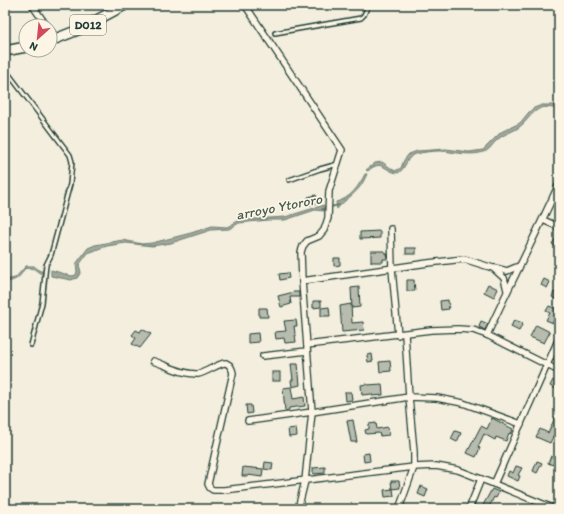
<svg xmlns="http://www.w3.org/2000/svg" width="564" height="514" font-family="Itim,sans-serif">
  <rect width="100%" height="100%" fill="#f3eede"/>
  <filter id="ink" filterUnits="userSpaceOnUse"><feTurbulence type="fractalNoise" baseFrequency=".025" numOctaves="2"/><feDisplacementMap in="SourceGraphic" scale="8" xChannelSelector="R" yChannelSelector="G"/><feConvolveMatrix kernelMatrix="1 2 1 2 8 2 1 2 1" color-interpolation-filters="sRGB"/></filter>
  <g filter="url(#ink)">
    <g fill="#a0a89b" stroke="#6c7d72">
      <path d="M559,103V108C553,109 547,106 541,108C531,112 527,122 518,128C510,133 501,135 495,142C492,145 490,149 486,151C473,157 455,152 441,151C433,151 423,152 416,154C406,156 407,168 398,173C385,172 382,158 368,171L366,170L375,163L382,162L395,171L401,168L404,160L409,154L417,151L446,149L469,152L483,150L501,132L520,123L529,112L534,108L542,105H557Z"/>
      <path d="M365,174H367C358,195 350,194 337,209L336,202C350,199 359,186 365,174Z"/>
      <polygon points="324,205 324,211 315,210 285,220 268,220 239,223 229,229 211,230 171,243 152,246 126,243 107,246 88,253 79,265 81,272 77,278 71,280 51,276 51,270 72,276 76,275 77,271 76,264 88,248 95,245 123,240 142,244 152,243 191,233 212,226 227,227 240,220 285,217"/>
      <path d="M26,266H34L40,271H43L42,274C34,271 36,266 24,269C20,278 15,281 5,282V280L15,278Z"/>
    </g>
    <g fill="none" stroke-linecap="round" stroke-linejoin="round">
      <polyline stroke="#6c7d72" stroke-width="2" points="322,209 339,205"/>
    </g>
    <g fill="#b8bcae" stroke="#1f3d34">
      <polygon points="316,195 318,203 310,205 308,197"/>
      <polygon points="380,231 380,238 360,239 360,232"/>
      <polygon points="556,238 559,239 559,248 552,244"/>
      <rect x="406" y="248" width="10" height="6"/>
      <polygon points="371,251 385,251 385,253 387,253 388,259 383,259 383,262 371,262"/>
      <polygon points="334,258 340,258 340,265 334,266"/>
      <polygon points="288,273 289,278 280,280 279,274"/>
      <polygon points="544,279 550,282 547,288 541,285"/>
      <polygon points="407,280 414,280 415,291 407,291"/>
      <polygon points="488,284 498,289 494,297 484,292"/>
      <polygon points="359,287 360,307 352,308 351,288"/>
      <polygon points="294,292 299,292 299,297 290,297 291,304 281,307 278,296"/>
      <polygon points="554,292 559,294 557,300 552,297"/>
      <polygon points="448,300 449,309 441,310 440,301"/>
      <polygon points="313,301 321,301 321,307 313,308"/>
      <polygon points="351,304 352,323 363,322 364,330 342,332 340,306"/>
      <polygon points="549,306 557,309 555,312 557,313 553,323 546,320 550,313 546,311"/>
      <polygon points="329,307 330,316 321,316 321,308"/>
      <polygon points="259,308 267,308 268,317 259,317"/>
      <polygon points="296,320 297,326 294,326 296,342 285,343 284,338 276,339 275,332 286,331 284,321"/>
      <polygon points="514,320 523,323 519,331 511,327"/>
      <polygon points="481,321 488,324 485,330 479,327"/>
      <polygon points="536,325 550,332 544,343 530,337"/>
      <polygon points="142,329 151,334 140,348 132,344 136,338 132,335 136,330 140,332"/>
      <polygon points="258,333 259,342 248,343 248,334"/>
      <polygon points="372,354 373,361 368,362 367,355"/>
      <polygon points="390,361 391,371 380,372 379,362"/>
      <polygon points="291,364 298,364 300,385 292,387 291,380 293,380"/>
      <rect x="272" y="372" width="8" height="9"/>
      <polygon points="553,380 559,383 559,390 550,386"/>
      <polygon points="367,384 367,385 382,384 383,395 372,396 372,394 362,395 361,385"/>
      <polygon points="291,387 293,399 304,397 305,406 289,408 289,410 285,411 283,388"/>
      <polygon points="345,392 351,392 352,400 346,401"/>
      <polygon points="246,405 251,405 252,413 247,414"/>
      <polygon points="559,409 559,425 550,443 536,437 540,429 548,433"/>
      <polygon points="492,418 513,429 511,434 509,433 506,441 496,437 495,440 484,434 478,447 480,448 476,457 467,453 481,426 487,429"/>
      <polygon points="353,420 357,442 351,442 347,421"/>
      <polygon points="376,423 377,429 388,427 389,435 380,436 379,433 366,434 365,430 369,429 369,424"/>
      <polygon points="296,428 297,436 289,437 288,429"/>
      <polygon points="455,431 461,433 457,442 451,439"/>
      <polygon points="369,453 370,461 364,462 363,454"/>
      <polygon points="551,456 556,459 553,465 548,463"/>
      <polygon points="537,461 542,463 537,473 533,471"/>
      <polygon points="265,462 273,463 272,470 264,469"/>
      <polygon points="516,466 522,468 518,475 520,476 518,481 507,476 509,471 513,473"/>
      <polygon points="243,467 263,469 262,477 248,475 248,476 242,476"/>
      <polygon points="325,467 325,473 313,474 313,468"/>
      <polygon points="391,481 399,481 400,488 392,489"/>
      <polygon points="421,486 428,489 425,497 418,494"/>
      <polygon points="393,489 394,496 385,497 384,490"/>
      <polygon points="492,489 499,492 496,498 494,497 488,509 486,509 482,507"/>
    </g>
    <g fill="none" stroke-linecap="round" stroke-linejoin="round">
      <g stroke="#1f3d34" stroke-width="6">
        <g id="service">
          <polyline points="275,33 361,18 364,15 367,8 365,5"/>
          <polyline points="5,69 70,155 72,162 70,184 51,255 46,265 42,303 31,345"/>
          <polyline points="289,180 320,169 338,164"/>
        </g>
      </g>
      <g stroke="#1f3d34" stroke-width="8">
        <g id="minor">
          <polyline points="32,5 47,26"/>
          <polyline points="245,5 342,150 329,191 328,218 324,230 319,236 307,241 303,246 301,252 302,281 312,412 305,481 298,509"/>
          <polyline points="50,30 57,39"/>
          <polyline points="543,220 559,227"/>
          <polyline points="391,229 392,269 398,335"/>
          <polyline points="495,268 507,271 519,266"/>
          <polyline points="302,281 428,263 464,259 493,268 504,278 507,290"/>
          <path d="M487,335C510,284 536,235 559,184"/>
          <polyline points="307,345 431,330 458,329 473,330 487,335 559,371"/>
          <polyline points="263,356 307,351"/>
          <path d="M153,361C166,365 183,375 198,374C206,373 220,362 226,363C231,365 232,369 233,373L208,484L210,488L213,490H224L414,467L436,466L458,470L494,484L559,338"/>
          <polyline points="248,421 312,412 409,397 437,398 463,403 521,424"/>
          <polyline points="494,484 555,509"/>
          <polyline points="399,509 414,467 414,452 409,397 405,334"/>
          <polyline points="469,509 481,479"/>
          <polyline points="554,509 559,499"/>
        </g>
      </g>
      <g stroke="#1f3d34" stroke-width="12">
        <g id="primary">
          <polyline points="50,41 78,30 125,5"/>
          <polyline points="5,51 26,47"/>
        </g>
      </g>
      <use href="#service" stroke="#fcf5e5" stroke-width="3"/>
      <use href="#minor" stroke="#fcf5e5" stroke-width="5.5"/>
      <use href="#primary" stroke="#fcf5e5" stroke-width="9"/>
    </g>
  </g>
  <g text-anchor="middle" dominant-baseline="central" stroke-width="3.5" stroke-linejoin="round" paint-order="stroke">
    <rect fill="#fcf5e5" stroke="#617469" stroke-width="1" x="70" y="15" width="36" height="20" rx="3"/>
    <g font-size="12" font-weight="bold" fill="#1f3d34">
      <text x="88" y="25">D012</text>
    </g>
    <g font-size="14" font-style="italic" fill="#465d53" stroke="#fcf5e5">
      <text transform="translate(279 207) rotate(-11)">arroyo Ytororo</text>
    </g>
  </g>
  <rect width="564" height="514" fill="none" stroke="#fcf5e5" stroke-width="20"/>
  <rect x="10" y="10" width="544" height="494" fill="none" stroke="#1f3d34" stroke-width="1.5" filter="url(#ink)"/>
  <g transform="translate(38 38) rotate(207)"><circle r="19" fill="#fcf5e5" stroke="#a4ab9e"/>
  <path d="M0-3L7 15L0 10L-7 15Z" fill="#d1495b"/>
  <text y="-6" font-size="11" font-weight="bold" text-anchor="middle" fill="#1f3d34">N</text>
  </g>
</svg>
